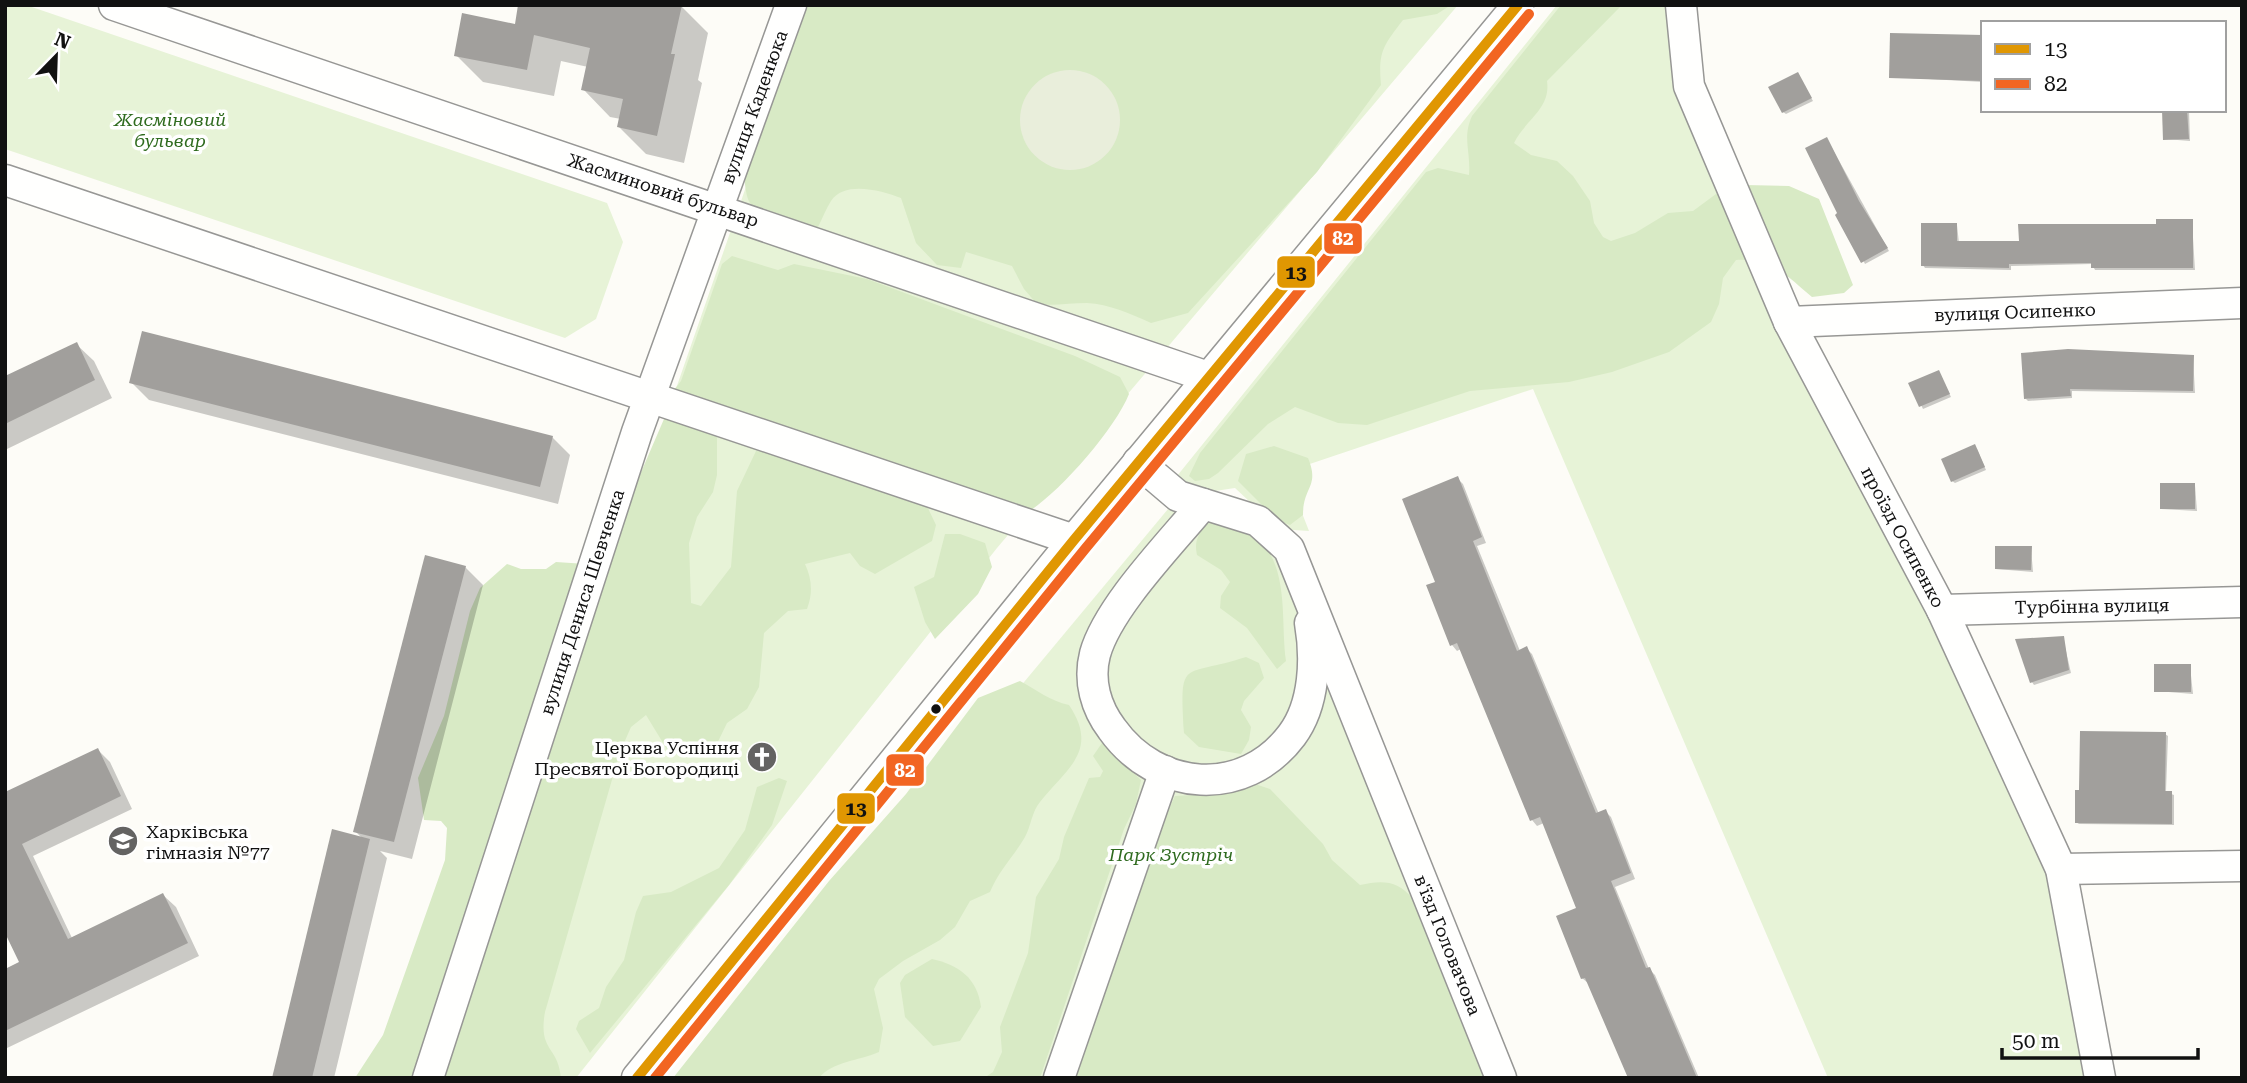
<svg xmlns="http://www.w3.org/2000/svg" width="2247" height="1083" font-family="'Roboto Serif',serif">
  <rect width="100%" height="100%" fill="#fdfcf7"/>
  <g fill="#e7f3d7">
    <polygon points="5,5 26,5 607,203 623,242 596,319 565,338 5,149"/>
    <polygon points="809,5 1458,5 997,548 576,1078 437,1078"/>
    <polygon points="1557,5 1673,5 1807,362 2045,863 2089,1078 1828,1078 1533,389 1286,472 1309,531 1279,529 1235,488 1195,494 1173,481"/>
    <polygon points="1178,497 1289,549 1501,1078 695,1078"/>
  </g>
  <g fill="#d8eac5">
    <path d="M804,5H1451L1437,14L1403,20C1383,46 1378,52 1381,85L1317,172L1188,313L1151,323C1131,314 1109,304 1087,303C1070,303 1055,306 1037,304L1024,289L1012,266L966,252L961,268L937,265L916,243L901,198C882,191 845,180 831,201C826,209 822,219 818,227C796,227 764,224 750,203C746,197 745,184 744,176Z"/>
    <path d="M1561,5H1622L1547,81C1551,109 1526,119 1514,143L1531,155L1557,161L1573,176L1590,201L1594,223L1603,237L1611,241L1635,233L1668,213L1693,211L1716,194L1745,185L1789,186L1819,199L1853,285L1844,293L1812,297C1786,275 1772,258 1736,260L1723,278L1719,304L1711,322L1669,352L1612,372L1569,382L1470,391L1367,425L1338,423L1295,407L1268,424L1218,473L1209,479L1195,481L1189,476L1200,453L1426,172L1438,168L1469,175C1471,151 1462,138 1472,116Z"/>
    <path d="M732,256L778,270L794,264L867,279L1075,356L1120,377L1129,394C1115,429 1060,492 1028,512L677,396L674,390L681,381L722,264Z"/>
    <path d="M679,415L709,423L717,437V475L713,492L697,517L689,543L691,603L701,606L731,567L737,491L756,451L784,454L926,504L936,525L932,541L875,574L860,566L850,553L805,564C812,579 813,593 807,609L788,611L764,633L759,687L747,709L727,723L712,754L694,758L668,751L646,715L631,727L620,752L545,1012C538,1052 558,1045 561,1078H355L383,1035L445,860L447,828L441,821L424,820L418,778L444,716L470,611L480,588L507,564L521,569H546L556,562L601,565L664,419Z"/>
    <path d="M1274,446L1308,458C1320,487 1303,486 1303,515L1290,525L1277,520L1238,481L1246,454Z"/>
    <path d="M1217,522C1228,526 1243,528 1253,535C1291,562 1280,621 1286,661L1277,669L1247,628L1220,608L1221,596L1230,582L1221,570L1197,555C1194,542 1198,535 1206,524Z"/>
    <polygon points="945,534 960,534 985,543 992,567 978,594 935,639 925,622 914,587 934,577"/>
    <path d="M1246,657L1259,663L1264,678L1244,701L1241,710L1251,727L1249,740L1241,754L1199,747L1184,733C1180,656 1181,678 1246,657Z"/>
    <path d="M1020,681C1037,690 1050,701 1069,705C1100,751 1066,769 1040,802C1032,811 1031,826 1025,837C1014,856 999,870 990,892L970,901L955,927L940,940L903,961L879,979L874,989L883,1028L879,1052C859,1061 833,1061 819,1078H673L829,881L906,794L978,698Z"/>
    <polygon points="1102,743 1141,780 1136,804 1124,829 1040,1078 984,1078 993,1072 1002,1052 1000,1027 1028,953 1036,897 1059,859 1064,837 1089,778 1100,777 1103,771 1093,756"/>
    <polygon points="779,778 787,781 772,825 729,885 590,1053 576,1029 579,1021 599,1008 606,987 624,960 636,912 643,896 671,892 719,868 745,830 757,787"/>
    <path d="M1243,780L1270,789L1323,844L1332,860L1360,885C1382,880 1398,880 1413,899L1493,1078H1076L1160,829L1175,796L1194,795Z"/>
    <path d="M932,959C959,965 977,978 981,1007L960,1041L933,1046L905,1017L900,983L905,975Z"/>
  </g>
  <circle fill="#e9eedb" cx="1070" cy="120" r="50"/>
  <g fill="#0003">
    <polygon points="681,6 708,33 698,80 702,83 684,163 646,154 619,127 621,119 610,117 583,89 588,67 561,61 554,96 483,82 456,55 516,26"/>
    <polygon points="1983,38 1983,82 1891,77"/>
    <polygon points="1798,74 1813,101 1786,114 1783,112"/>
    <polygon points="2164,110 2189,110 2190,141 2165,139"/>
    <polygon points="1827,139 1889,251 1865,264 1840,214"/>
    <polygon points="2192,221 2195,270 2095,270 2092,264 2011,266 2011,270 1925,268 1923,265 1957,225 1959,243 2021,243"/>
    <polygon points="76,344 94,361 112,398 5,450 5,378"/>
    <polygon points="2193,356 2195,393 2072,391 2072,398 2028,401 2026,399"/>
    <polygon points="1939,372 1951,397 1923,409 1911,384"/>
    <polygon points="131,382 552,437 570,455 558,504 149,400"/>
    <polygon points="1977,449 1986,470 1955,483 1952,481"/>
    <polygon points="1457,478 1463,484 1486,543 1477,546 1520,651 1527,649 1532,654 1599,814 1605,811 1611,817 1635,879 1615,887 1649,969 1655,975 1699,1078 1630,1078 1589,984 1582,978 1578,909 1544,823 1537,826 1532,820 1461,649 1457,651 1452,645 1437,583"/>
    <polygon points="2195,485 2197,511 2161,509"/>
    <polygon points="2031,548 2033,572 1996,569"/>
    <polygon points="465,567 483,585 412,859 380,851 387,858 334,1078 274,1078 362,838 355,831"/>
    <polygon points="2063,638 2071,673 2034,685 2032,682"/>
    <polygon points="2190,666 2193,694 2156,691"/>
    <polygon points="2165,734 2168,736 2166,792 2174,795 2174,825 2079,824 2076,822"/>
    <polygon points="98,750 110,762 132,809 33,856 72,938 163,895 176,907 199,956 5,1049 5,971 22,963 5,794"/>
  </g>
  <g fill="#a19f9c">
    <polygon points="518,5 682,5 671,54 675,54 657,136 617,127 623,99 581,90 590,48 534,35 527,70 454,56 462,13 515,24"/>
    <polygon points="1890,33 1983,35 1983,81 1889,78"/>
    <polygon points="1798,72 1812,98 1782,113 1768,87"/>
    <polygon points="2162,110 2187,110 2189,139 2163,140"/>
    <polygon points="1827,137 1859,201 1888,248 1861,263 1835,215 1837,213 1805,148"/>
    <polygon points="2156,219 2193,219 2193,268 2091,268 2091,263 2009,264 2009,268 1921,266 1921,223 1957,223 1957,241 2019,241 2018,224 2156,224"/>
    <polygon points="142,331 553,436 540,487 129,383"/>
    <polygon points="77,342 95,380 5,424 5,376"/>
    <polygon points="2068,349 2194,355 2193,391 2070,389 2071,396 2024,399 2021,353"/>
    <polygon points="1939,370 1950,394 1919,407 1908,383"/>
    <polygon points="1975,444 1985,467 1951,482 1941,459"/>
    <polygon points="1458,476 1482,537 1473,541 1517,651 1527,646 1596,813 1606,809 1631,873 1611,881 1646,968 1650,967 1697,1078 1628,1078 1585,978 1581,979 1556,916 1576,908 1540,817 1530,821 1457,643 1450,646 1426,585 1435,582 1402,499"/>
    <rect x="2160" y="483" width="35" height="26"/>
    <polygon points="1995,546 2032,546 2031,570 1995,569"/>
    <polygon points="425,555 466,566 394,842 353,832"/>
    <polygon points="2064,636 2069,670 2030,683 2015,639"/>
    <rect x="2154" y="664" width="37" height="28"/>
    <polygon points="2080,731 2166,732 2165,791 2172,791 2172,824 2075,823 2075,790 2079,790"/>
    <polygon points="98,748 121,796 22,844 68,939 163,893 188,943 5,1031 5,969 19,962 5,933 5,792"/>
    <polygon points="332,829 370,839 312,1078 272,1078"/>
  </g>
  <g fill="none" stroke-linecap="round" stroke-linejoin="round">
    <g stroke="#979795" stroke-width="33">
      <g id="minor">
        <polyline points="114,5 1211,378"/>
        <polyline points="1681,5 1689,86 1789,322 1942,610 2061,869 2100,1078"/>
        <polyline points="5,180 1074,540"/>
        <polyline points="1789,322 2242,303"/>
        <polyline points="1138,462 1178,496 1258,521 1289,549 1501,1078"/>
        <path d="M1203,504C1171,543 1108,607 1095,654C1088,681 1096,708 1112,729C1157,792 1244,799 1292,735C1315,704 1316,658 1310,623"/>
        <polyline points="1942,610 2242,602"/>
        <polyline points="2061,869 2242,866"/>
        <polyline points="428,1078 637,432 791,5"/>
        <polyline points="637,1078 1074,540 1518,5"/>
        <polyline points="1059,1078 1165,771"/>
      </g>
    </g>
    <use href="#minor" stroke="#fffffe" stroke-width="30"/>
    <g stroke="#fff" stroke-width="16">
      <polyline id="bus-1" points="637,1078 1074,540 1518,5"/>
    </g>
    <g stroke="#fff" stroke-width="16">
      <polyline id="bus-2" points="655,1078 1085,549 1529,14"/>
    </g>
    <use href="#bus-1" stroke="#e09702" stroke-width="10"/>
    <use href="#bus-2" stroke="#f26522" stroke-width="10"/>
  </g>
  <defs>
    <g id="church-disc" transform="scale(1.575)"><circle r="9.5" fill="#646362" stroke="#fff"/><path d="M-1.2-6h2.4v3.5h3.3v2.4h-3.3V6h-2.4V-.1h-3.3v-2.4h3.3Z" fill="#fff"/></g>
    <g id="school-disc" transform="scale(1.575)"><circle r="9.5" fill="#646362" stroke="#fff"/><path d="M0-5L7-2L0 1L-7-2ZM-4 1L0 2.5L4 1V4Q0 6-4 4Z" fill="#fff"/></g>
  </defs>
  <g fill-rule="evenodd">
    <use href="#church-disc" x="762" y="757"/>
    <use href="#school-disc" x="123" y="841"/>
  </g>
  <circle fill="#111" stroke="#fff" stroke-width="2.5" cx="936" cy="709" r="6"/>
  <g text-anchor="middle" dominant-baseline="central" stroke-width="7" stroke-linejoin="round" paint-order="stroke">
    <g font-size="18" fill="#111" stroke="#fff">
      <text transform="translate(754 107) rotate(-70)">вулиця Каденюка</text>
      <text transform="translate(663 190) rotate(18)">Жасминовий бульвар</text>
      <text transform="translate(2015 312) rotate(-2)">вулиця Осипенко</text>
      <text transform="translate(1903 537) rotate(62)">проїзд Осипенко</text>
      <text transform="translate(582 602) rotate(-72)">вулиця Дениса Шевченка</text>
      <text transform="translate(2092 606) rotate(-1)">Турбінна вулиця</text>
      <text transform="translate(1448 945) rotate(68)">в'їзд Головачова</text>
    </g>
    <g font-size="18" font-style="italic" fill="#2f6b1f" stroke="#fff">
      <text x="170" y="119">Жасміновий<tspan x="170" dy="21">бульвар</tspan></text>
      <text x="1171" y="854">Парк Зустріч</text>
    </g>
    <g font-size="18" fill="#111" stroke="#fff" text-anchor="end">
      <text x="739" y="747">Церква Успіння<tspan x="739" dy="21">Пресвятої Богородиці</tspan></text>
      <text x="146" y="831" text-anchor="start">Харківська<tspan x="146" dy="21">гімназія №77</tspan></text>
    </g>
  </g>
  <g stroke="#fff" stroke-width="2.5">
    <rect x="1323" y="222" width="40" height="33" rx="7" fill="#f26522"/>
    <rect x="1276" y="255" width="40" height="34" rx="7" fill="#e09702"/>
    <rect x="885" y="753" width="40" height="34" rx="7" fill="#f26522"/>
    <rect x="836" y="792" width="40" height="33" rx="7" fill="#e09702"/>
  </g>
  <g font-size="19" text-anchor="middle" font-weight="bold" fill="#fff">
    <text x="1343" y="245">82</text>
    <text x="905" y="777">82</text>
  </g>
  <g font-size="19" text-anchor="middle" font-weight="bold" fill="#111">
    <text x="1296" y="279">13</text>
    <text x="856" y="815">13</text>
  </g>
  <rect width="2247" height="1083" fill="none" stroke="#111111" stroke-width="14"/>
  <rect x="1981" y="21" width="245" height="91" fill="#ffffff" stroke="#a0a0a0" stroke-width="2"/>
  <rect x="1995" y="44" width="35" height="10" fill="#e09702" stroke="#a0a0a0" stroke-width="2"/>
  <text x="2044" y="56" font-size="21" fill="#111111">13</text>
  <rect x="1995" y="79" width="35" height="10" fill="#f26522" stroke="#a0a0a0" stroke-width="2"/>
  <text x="2044" y="91" font-size="21" fill="#111111">82</text>
  <g transform="translate(56 56) rotate(23)" stroke="#ffffff" stroke-width="5" paint-order="stroke">
  <path d="M0-5L12 26L0 18L-12 26Z" fill="#111111"/>
  <text y="-10" font-size="19" font-weight="bold" text-anchor="middle" fill="#111111">N</text>
  </g>
  <path d="M2002 1048v10h196v-10" fill="none" stroke="#111111" stroke-width="3.5"/>
  <text x="2012" y="1048" font-size="21" fill="#111111" stroke="#ffffff" stroke-width="5" paint-order="stroke">50 m</text>
</svg>
